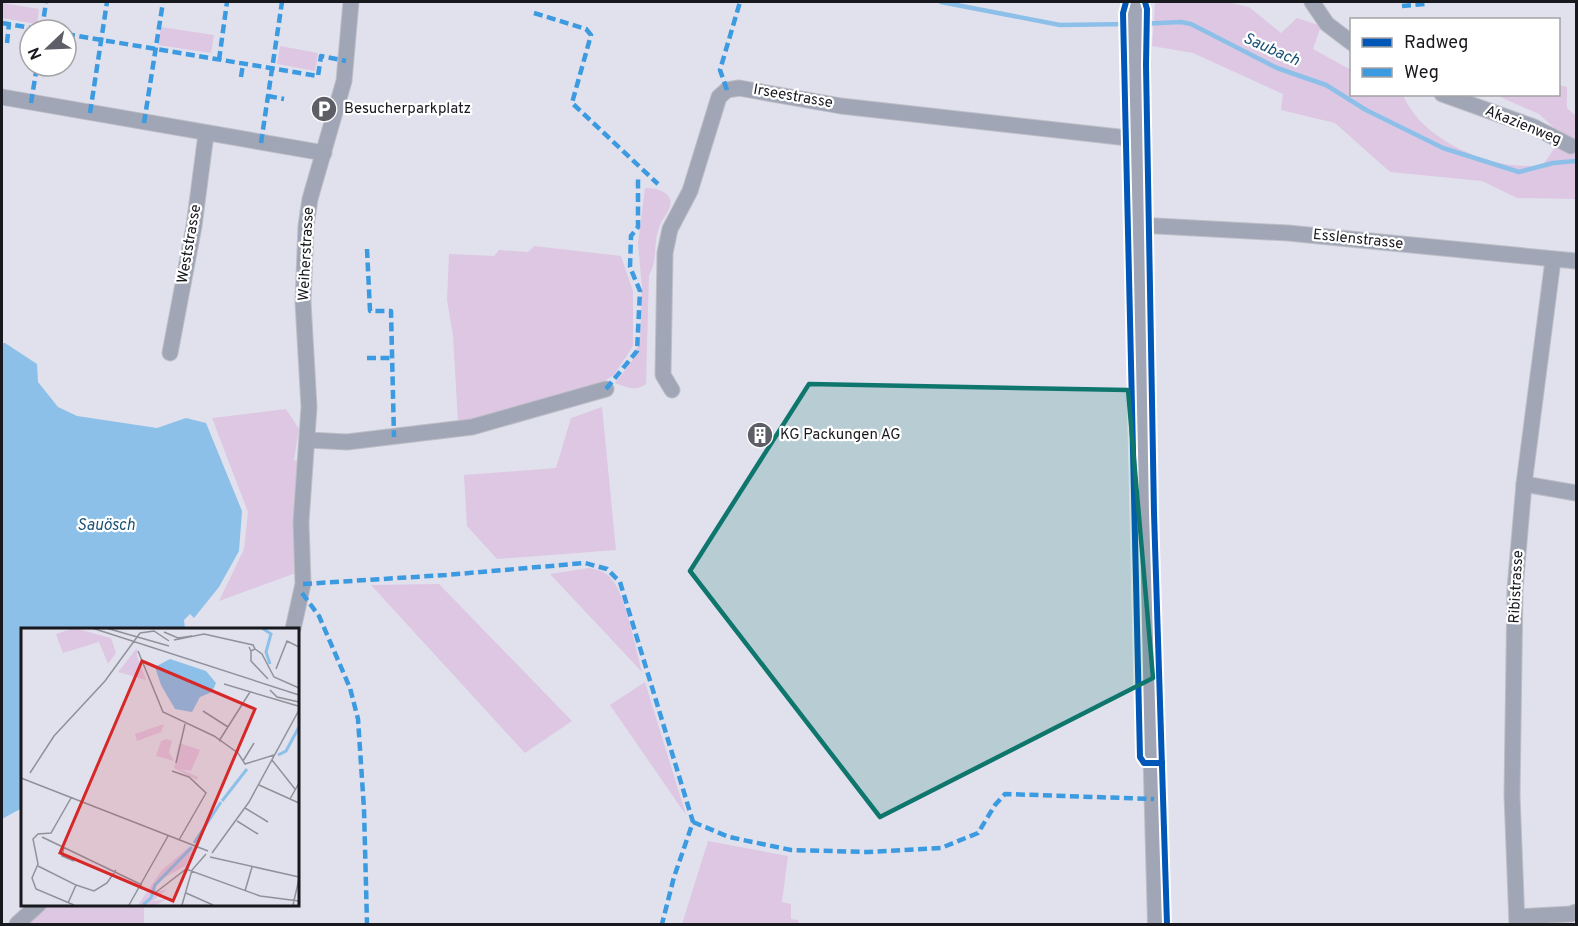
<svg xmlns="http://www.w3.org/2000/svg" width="1578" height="926" font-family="Overpass,sans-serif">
  <rect width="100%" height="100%" fill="#e1e1ed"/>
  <g fill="#ddc7e2">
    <path d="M1169,2H1226L1249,7L1281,33L1297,18L1321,26L1313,49L1351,70L1352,94L1403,95C1419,133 1465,156 1504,164C1516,166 1530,166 1542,166L1563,136L1539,114L1500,97L1501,95L1558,94L1559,85L1567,87V108L1576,116V199L1517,198L1482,181L1390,172L1335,123L1281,110L1283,94L1193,53L1152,46L1155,3Z"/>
    <polygon points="2,3 39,9 37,24 2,18"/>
    <polygon points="161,27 214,35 211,53 158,45"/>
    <polygon points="280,46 318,53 315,71 277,64"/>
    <path d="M645,188C653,188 667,190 670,199C673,208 663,217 660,225C652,244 659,257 649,275L646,384C635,392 626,387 615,383L632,361L640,340L642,289L638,243Z"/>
    <polygon points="534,246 621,256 633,291 633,346 614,375 600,383 489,416 458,422 453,336 447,300 449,254 494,256 499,250 528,252"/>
    <polygon points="602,407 616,550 497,559 467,526 464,475 556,468 571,418"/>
    <polygon points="286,409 299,429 294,460 299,462 296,573 219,601 244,549 248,512 212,418"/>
    <path d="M589,568C599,570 607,572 613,581C626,597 636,650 642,672L550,574Z"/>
    <polygon points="439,584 572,721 525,753 371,585"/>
    <polygon points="645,682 686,815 610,705"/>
    <polygon points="708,841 788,856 782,902 791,904 791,919 799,920 798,924 682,924"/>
    <polygon points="48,904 144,904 144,924 26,924"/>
  </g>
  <polygon fill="#8cc0e9" points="2,343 5,343 37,364 38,382 58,407 77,416 157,428 186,418 206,423 242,511 239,551 219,587 194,618 190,614 184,620 185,629 22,629 22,808 2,819"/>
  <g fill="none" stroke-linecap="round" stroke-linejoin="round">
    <g stroke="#8cc0e9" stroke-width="4.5">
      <polyline points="941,2 1060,25 1130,24"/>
      <polyline points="1139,24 1181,22 1191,24 1277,68 1326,85 1366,110 1443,148 1519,172 1553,163 1576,161"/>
    </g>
    <g stroke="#bebec7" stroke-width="17">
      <g id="minor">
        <polyline points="1312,2 1327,24 1352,43"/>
        <polyline points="1442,94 1534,127 1571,146"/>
        <polyline points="2,97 324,153"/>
        <polyline points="1138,225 1288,233 1576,261"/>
        <polyline points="170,353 194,226 206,134"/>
        <polyline points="672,390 663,375 665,253 670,229 690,191 719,97 727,90 739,88 841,106 1137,139"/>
        <polyline points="308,440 347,442 472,427 606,389"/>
        <polyline points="1524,484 1576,493"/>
        <polyline points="293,629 303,584 301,522 309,407 303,302 306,226 310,199 344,81 351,2"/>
        <polyline points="1517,917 1571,914 1576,912"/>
        <polyline points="17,924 39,904"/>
        <polyline points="1517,924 1512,795 1515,589 1524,484 1553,260"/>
      </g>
    </g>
    <g stroke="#bebec7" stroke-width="20">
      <polyline id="tertiary" points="1135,2 1139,257 1157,924"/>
    </g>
    <use href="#minor" stroke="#a0a6b5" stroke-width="15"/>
    <use href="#tertiary" stroke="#a0a6b5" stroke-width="18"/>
    <g stroke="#3b9ae0" stroke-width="4.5" stroke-dasharray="9 4.5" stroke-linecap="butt">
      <polyline points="1402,6 1426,4 1425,2"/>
      <polyline points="534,13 586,29 591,35 572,103 658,184"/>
      <polyline points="2,23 44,30"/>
      <polyline points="42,30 46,2"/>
      <polyline points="66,34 318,76 321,56 346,61"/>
      <polyline points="7,43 9,24"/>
      <polyline points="219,60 227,2"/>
      <polyline points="241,77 243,64"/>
      <polyline points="727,90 720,70 740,2"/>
      <polyline points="268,96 284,99"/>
      <polyline points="31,103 37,66"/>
      <polyline points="90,113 107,2"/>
      <polyline points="144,123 163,2"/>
      <polyline points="261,143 282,2"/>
      <polyline points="367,249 370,311 391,311 394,437"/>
      <polyline points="367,358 392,358"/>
      <polyline points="606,389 637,351 640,291 630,267 631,236 638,227 638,179"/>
      <polyline points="303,584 446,575 585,563 607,569 620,582 693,822 674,877 662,924"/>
      <polyline points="302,593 319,616 350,688 358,719 364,809 367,924"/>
      <polyline points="693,822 729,837 791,850 868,852 941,848 978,833 995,805 1005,794 1154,799"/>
    </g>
    <g stroke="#fff" stroke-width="10">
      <g id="cycleway">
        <polyline points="1126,2 1123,13 1140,757 1144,763 1162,763"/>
        <polyline points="1145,2 1147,9 1146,65 1154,513 1167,924"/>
      </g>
    </g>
    <use href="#cycleway" stroke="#0057b8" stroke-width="6"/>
  </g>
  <path fill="#0f766e" fill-opacity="0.2" stroke="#0f766e" stroke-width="4.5" stroke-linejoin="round" d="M809,384L1128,390L1153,678L880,817L690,571Z"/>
  <defs>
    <g id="parking-disc" transform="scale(1.35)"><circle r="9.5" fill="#5e5e67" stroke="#fff"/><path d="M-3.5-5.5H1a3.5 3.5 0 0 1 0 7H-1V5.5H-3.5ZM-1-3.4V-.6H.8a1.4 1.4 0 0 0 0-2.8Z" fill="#fff"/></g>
    <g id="building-disc" transform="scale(1.35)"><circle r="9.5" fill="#5e5e67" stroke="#fff"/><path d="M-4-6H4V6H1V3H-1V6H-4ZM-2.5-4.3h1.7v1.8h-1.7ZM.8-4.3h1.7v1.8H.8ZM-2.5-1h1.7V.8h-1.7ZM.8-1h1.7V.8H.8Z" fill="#fff"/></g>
  </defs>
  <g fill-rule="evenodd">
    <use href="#parking-disc" x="324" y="109"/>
    <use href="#building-disc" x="760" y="435"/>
  </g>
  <g text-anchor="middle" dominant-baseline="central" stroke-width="4.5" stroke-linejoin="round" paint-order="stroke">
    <g font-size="15" fill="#18181f" stroke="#fff">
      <text transform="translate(793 97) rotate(10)">Irseestrasse</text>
      <text transform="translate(1523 126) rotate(22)">Akazienweg</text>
      <text transform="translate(1358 240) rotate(6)">Esslenstrasse</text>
      <text transform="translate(190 244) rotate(-80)">Weststrasse</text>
      <text transform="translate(307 254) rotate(-87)">Weiherstrasse</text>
      <text transform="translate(1517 587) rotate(-87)">Ribistrasse</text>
    </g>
    <g font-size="15" fill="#18181f" stroke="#fff" text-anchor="start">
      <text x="344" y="109">Besucherparkplatz</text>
      <text x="780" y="435">KG Packungen AG</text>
    </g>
    <g font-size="16" font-style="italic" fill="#1b5276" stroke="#fff">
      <text transform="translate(1271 50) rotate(24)">Saubach</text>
      <text x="106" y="526">Sauösch</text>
    </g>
  </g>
  <g transform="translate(21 628)">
    <rect width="278" height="278" fill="#e1e1ed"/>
    <path d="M53,0L90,10L95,25L87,36L78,14L42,25L35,6ZM116,20V28L125,52L97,44ZM143,96L140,104L116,113L114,106ZM145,111L151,113L148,124L153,133L135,128L140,113ZM158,115L179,122L170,143L159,141L177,149L176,152L153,140ZM168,219L173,222L164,238L139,252L133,260L136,264L146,261L132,273L146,271L135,277H117L141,242Z" fill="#ddc7e2"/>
    <path d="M149,31L185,43L195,55L191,64L179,69L171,84L154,81L140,57L134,39Z" fill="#8cc0e9"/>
    <path fill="none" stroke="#8cc0e9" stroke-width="3" d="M241,0L250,6L245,24L249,36M257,127L265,123L278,99M201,173L226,141M173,215L200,174M122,277L130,270L134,257L171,219"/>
    <path fill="none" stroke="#91919b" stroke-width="1.5" d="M71,0L278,67M85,0L148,18M143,4L157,10L171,8M153,12L183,6L232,17L234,21L230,23L228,19M234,21L241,26L253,49L278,60M117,23L142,84L193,108L217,125L224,136L253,127M230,23V33L247,51M255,41L266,13L278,19M203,56L277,78M249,62L256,69L278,74M182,83L207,99M198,113L229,64M251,132L274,161M222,133L233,115M155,135L164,96M151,143L168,149L185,165L158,212M9,145L33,108L84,53L119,5L133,3L148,13M0,150L187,223M238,157L278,175M50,170L30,205L17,206L12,211L17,236L11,250L15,261L53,277M269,171L278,155M224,180L247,194M216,193L237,206M21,209L121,257M43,219L41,228L53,233M191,225L228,174L278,82M189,229L278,249M17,238L55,257L47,275M55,257L73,263L86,255L95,242M224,263L231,239M134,265L165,241L239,268L278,273M165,265L192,277M108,277L147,208M161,277L171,242L185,226M272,277L278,251"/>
    <path fill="#d62828" fill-opacity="0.15" stroke="#d62828" stroke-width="3" d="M121,33L234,81L152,273L39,225Z"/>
    <rect width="278" height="278" fill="none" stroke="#18181f" stroke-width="3"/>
  </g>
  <rect width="1578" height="926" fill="none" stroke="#18181f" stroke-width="6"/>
  <rect x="1350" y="18" width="210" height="78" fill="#ffffff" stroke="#a3a3a5" stroke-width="1.5"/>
  <rect x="1362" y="38" width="30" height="9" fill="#0057b8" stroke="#a3a3a5" stroke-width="1.5"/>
  <text x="1404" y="48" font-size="18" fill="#18181f">Radweg</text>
  <rect x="1362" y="68" width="30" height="9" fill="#3b9ae0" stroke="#a3a3a5" stroke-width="1.5"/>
  <text x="1404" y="78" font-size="18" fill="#18181f">Weg</text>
  <g transform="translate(48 48) rotate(247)"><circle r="28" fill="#ffffff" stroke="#a3a3a5" stroke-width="1.5"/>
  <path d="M0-4.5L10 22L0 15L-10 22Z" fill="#5e5e67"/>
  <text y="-9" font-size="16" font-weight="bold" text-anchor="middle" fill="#18181f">N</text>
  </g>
</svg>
